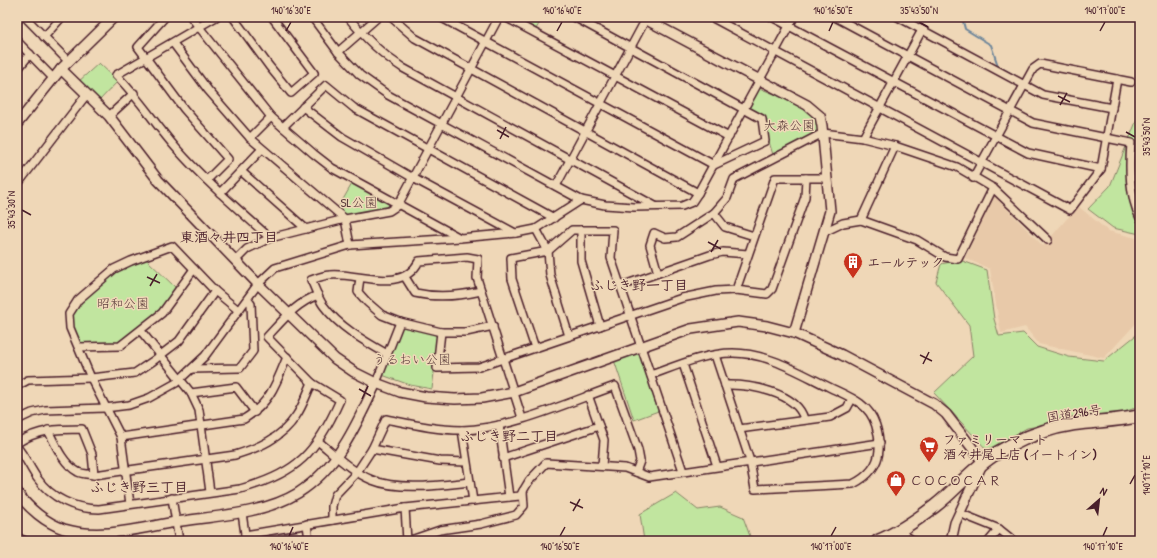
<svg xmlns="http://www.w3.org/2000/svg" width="1157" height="558" font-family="'Patrick Hand','Klee One',sans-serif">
  <rect width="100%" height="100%" fill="#efd7b7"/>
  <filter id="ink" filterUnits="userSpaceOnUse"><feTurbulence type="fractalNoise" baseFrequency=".025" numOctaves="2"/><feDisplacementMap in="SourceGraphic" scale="8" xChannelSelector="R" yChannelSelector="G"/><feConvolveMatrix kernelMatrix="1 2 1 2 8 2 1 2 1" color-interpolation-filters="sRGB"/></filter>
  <g filter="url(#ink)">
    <polygon fill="#e8c9a9" points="994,196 1043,246 1078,206 1108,231 1140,239 1140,319 1104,358 1039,344 1025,327 1001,333 990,269 965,258"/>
    <g fill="#c1e59f" stroke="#868265">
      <polygon points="512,17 543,17 536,29"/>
      <polygon points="99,63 118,81 98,102 78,82"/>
      <polygon points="759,88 812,109 823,133 774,158 762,119 749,107"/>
      <polygon points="1140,112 1140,234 1113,228 1088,209 1110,186"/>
      <polygon points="353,182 392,206 389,210 345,218 337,210"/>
      <polygon points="146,259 177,289 161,312 119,344 79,345 72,328 71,315 79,302 115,272"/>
      <polygon points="960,260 987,270 994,319 999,336 1023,333 1037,347 1069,357 1104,361 1140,332 1140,406 1122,413 1027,428 987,450 934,393 973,356 969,325 936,282 941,264"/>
      <polygon points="401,324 439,333 432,389 410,385 382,375"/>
      <polygon points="640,349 661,410 634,420 614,360"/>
      <polygon points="676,493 698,510 720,507 743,517 751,539 747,541 644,541 640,514"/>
    </g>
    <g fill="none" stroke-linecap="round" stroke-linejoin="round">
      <polyline stroke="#6c859a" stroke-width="2" points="962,17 965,29 991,45 998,66 1014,75"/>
      <g stroke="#4a1f2b" stroke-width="10">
        <g id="minor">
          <polyline points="25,17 68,61"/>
          <polyline points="165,17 138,47 184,109 228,159 207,180"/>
          <polyline points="191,17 271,117 314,154 332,168 460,238"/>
          <path d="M216,17L116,75C139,98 155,124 176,148C205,181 238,209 270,238"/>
          <polyline points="233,17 269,66 291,93 314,73 272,17"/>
          <polyline points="312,17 338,52 360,75 388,95 581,200 605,205 634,207 682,206 692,202 698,193 794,17"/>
          <path d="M348,17C364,37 381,54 403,68L655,206"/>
          <polyline points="391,17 415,38 698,193"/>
          <polyline points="440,17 714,165 765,141 762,119 574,17"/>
          <polyline points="505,17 729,137"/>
          <polyline points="711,17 1070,210 1101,169 1117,79"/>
          <polyline points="772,17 1028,153 1101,169"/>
          <path d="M835,17L1033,123L1131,143C1129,168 1129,195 1140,218"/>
          <polyline points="898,17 1043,95 1112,108"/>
          <polyline points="17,21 20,17"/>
          <polyline points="44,37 62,17"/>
          <polyline points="17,41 53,78"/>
          <polyline points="173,43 208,90 250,138 345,219 350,245"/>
          <polyline points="338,52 378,17"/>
          <polyline points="17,70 30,54"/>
          <polyline points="303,107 342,137 413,178 515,233"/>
          <polyline points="109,116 134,93"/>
          <polyline points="283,127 326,85 354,108 554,218"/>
          <polyline points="250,138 271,117"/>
          <polyline points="863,138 922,30"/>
          <polyline points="242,172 306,229"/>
          <polyline points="973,178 1033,69 1040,64 1131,82"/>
          <polyline points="17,185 87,94"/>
          <polyline points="556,186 647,17"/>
          <polyline points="220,193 262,149"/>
          <polyline points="714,213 725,227 754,236"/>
          <polyline points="861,220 895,146"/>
          <polyline points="536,229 548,251 550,275 569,336"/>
          <polyline points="581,230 581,261 600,326"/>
          <polyline points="824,232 843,223 861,220 917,240 945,257 958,259 993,188"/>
          <polyline points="236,260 247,249 270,238 345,219 389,211 398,205 499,17"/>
          <polyline points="658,273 650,245 654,233 665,238 677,237 714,213 727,198 734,179 823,133 863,138 895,146 957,167 993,188 1048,240"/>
          <path d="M405,277L415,293C437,298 459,296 481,291"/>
          <polyline points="360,278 358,292 367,302 382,315 400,322 441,332 466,332 493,326"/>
          <polyline points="621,286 710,255 723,252 748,254"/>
          <polyline points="736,290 775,178 826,178"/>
          <polyline points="141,331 191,393 199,410 210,492"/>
          <polyline points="441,332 437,368 479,367 488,364 682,298 716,291 736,290 767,294 772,289 805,197 806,178"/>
          <polyline points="79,347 120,346 162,313 194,269"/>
          <polyline points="535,348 512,279 511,258 548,251 572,230 613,230 611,258 683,471"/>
          <path d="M387,354C364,341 339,327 323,305C318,298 315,288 311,280C317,278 324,275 330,275C358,272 402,295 419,261L467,257L478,259L477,278L522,418"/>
          <polyline points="683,364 717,466"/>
          <polyline points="192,369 240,368 253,351 251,304 248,300"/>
          <path d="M651,375C676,366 705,353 733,353C768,353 798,372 829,387C839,392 852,397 861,404C875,414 880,434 879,450C878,467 867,477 853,484L755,489L750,461L715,355"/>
          <polyline points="376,383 400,322"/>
          <path d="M725,385C748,384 797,392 804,419"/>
          <polyline points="17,386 28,380 91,378 135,373 153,361 179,341 215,291"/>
          <polyline points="191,393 236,387 255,412"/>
          <polyline points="588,395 604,440 602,466"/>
          <polyline points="17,420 32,413 45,410 105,408 129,405 149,398 176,383 205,356 258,284 275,268 350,245 460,238 516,233 536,229 581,200"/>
          <polyline points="499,425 509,497"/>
          <polyline points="739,429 830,417 847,408 852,399"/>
          <path d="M48,430C55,444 63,464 78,472C82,474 89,474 94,475L235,455C258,448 282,438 296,416C303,406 307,393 312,383"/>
          <polyline points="462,430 473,501"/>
          <path d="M121,437L244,419C270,403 276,384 287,357"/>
          <path d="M319,442C335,455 352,472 372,480C399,491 441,485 470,482"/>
          <path d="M17,443C39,429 57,429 82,429L92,454L94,475"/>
          <path d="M17,447C25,456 30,468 37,478C51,498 74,509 99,509L240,489C297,474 317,452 340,400L312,383L267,337C283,320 296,303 318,295"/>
          <polyline points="372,449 440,461 466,462"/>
          <polyline points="503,458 599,426"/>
          <polyline points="172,498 179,541"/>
          <polyline points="130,504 121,437 91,378 70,328 69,314 78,300 114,269 131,261 172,246 215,291 238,310"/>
          <polyline points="405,508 407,541"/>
          <polyline points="242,513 246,541"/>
          <polyline points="959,513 999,529 1014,541"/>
          <path d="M332,520V506L335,495L357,472L372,449L386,419C411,424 436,430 462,430C511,429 569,402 615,386L638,450L640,461L636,472"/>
          <polyline points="307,524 309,541"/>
          <polyline points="898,531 914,541"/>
          <polyline points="245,535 405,508 520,496 529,481 546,463 625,468 649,477 880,443"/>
          <polyline points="17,537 25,541"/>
          <polyline points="408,541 440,530 481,524 516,515 524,506 523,491"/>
          <polyline points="989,541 999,529"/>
        </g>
      </g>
      <g stroke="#4a1f2b" stroke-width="12">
        <g id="tertiary">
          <polyline points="641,17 807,105 820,116 822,126 830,211 794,333"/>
          <polyline points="61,69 109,116 158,180 258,284 335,359 354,372 376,383 400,392 426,397 455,399 482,398 514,392 691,329 738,322 767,326 794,333 842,355 934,404 946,414 983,462 955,523 951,541"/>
          <polyline points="17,124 61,69 114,17"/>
          <path d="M17,492C28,508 46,523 64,529C100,540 140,528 175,522C214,516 264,514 298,493C338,468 357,424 376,383"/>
        </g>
      </g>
      <g stroke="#4a1f2b" stroke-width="15">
        <path id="trunk" d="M878,541C898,533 918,519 935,506C957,489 973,467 997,453C1020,439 1047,428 1074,424C1096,421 1118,421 1140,416"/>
      </g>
      <use href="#minor" stroke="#efd7b7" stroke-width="7"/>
      <use href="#tertiary" stroke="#efd7b7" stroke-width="9"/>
      <use href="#trunk" stroke="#efd7b7" stroke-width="12"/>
    </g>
  </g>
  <path fill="none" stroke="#4a1f2b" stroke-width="1.5" d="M919,22L928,27M286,31L291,22M557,31L562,22M829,31L833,22M1100,31L1105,22M1058,96L1070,102M1060,105L1067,93M497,130L509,137M1126,132L1135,137M500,139L506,127M22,210L31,215M708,242L721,249M711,252L718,240M147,277L160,283M150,286L157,274M920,355L932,361M923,364L929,352M359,389L371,396M362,399L368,386M1130,484L1135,475M570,502L583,508M573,511L580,499M289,536L293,527M560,536L565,527M831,536L836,527M1103,536L1107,527"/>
  <defs>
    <g id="building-pin" transform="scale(1)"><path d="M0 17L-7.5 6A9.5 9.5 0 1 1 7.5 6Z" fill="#c8321e" stroke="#efd7b7"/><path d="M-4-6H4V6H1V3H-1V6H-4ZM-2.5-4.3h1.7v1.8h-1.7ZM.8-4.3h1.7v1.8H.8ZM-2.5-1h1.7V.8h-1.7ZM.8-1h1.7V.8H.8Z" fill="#fff"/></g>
    <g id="supermarket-pin" transform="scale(1)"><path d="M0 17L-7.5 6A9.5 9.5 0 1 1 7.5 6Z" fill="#c8321e" stroke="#efd7b7"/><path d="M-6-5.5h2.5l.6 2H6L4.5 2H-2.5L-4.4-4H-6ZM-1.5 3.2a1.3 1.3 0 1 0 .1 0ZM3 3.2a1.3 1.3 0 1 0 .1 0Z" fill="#fff"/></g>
    <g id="shop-pin" transform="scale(1)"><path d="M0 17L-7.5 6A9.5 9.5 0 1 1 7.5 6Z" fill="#c8321e" stroke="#efd7b7"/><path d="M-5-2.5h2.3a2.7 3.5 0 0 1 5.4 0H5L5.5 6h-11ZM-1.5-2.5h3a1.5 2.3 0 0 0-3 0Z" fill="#fff"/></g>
  </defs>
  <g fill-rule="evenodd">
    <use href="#building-pin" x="853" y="262"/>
    <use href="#supermarket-pin" x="929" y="446"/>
    <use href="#shop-pin" x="896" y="480"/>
  </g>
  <g text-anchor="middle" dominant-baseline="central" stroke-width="3" stroke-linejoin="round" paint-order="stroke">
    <g font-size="13" fill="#5c3d3c" stroke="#efd7b7">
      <text x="789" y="125">大森公園</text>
      <text x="359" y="202">SL公園</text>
      <text x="123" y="303">昭和公園</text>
      <text x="412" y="359">うるおい公園</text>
    </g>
    <g font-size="13" font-weight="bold" fill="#4a1f2b" stroke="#efd7b7" text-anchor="start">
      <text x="867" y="262">エールテック</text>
      <text x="943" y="439">ファミリーマート<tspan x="943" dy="15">酒々井尾上店 (イートイン)</tspan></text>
      <text x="910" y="480">ＣＯＣＯＣＡＲ</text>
    </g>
    <g font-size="13" fill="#4a1f2b" stroke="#efd7b7">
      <text transform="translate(1074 413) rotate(-9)">国道296号</text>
    </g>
    <g font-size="14" font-weight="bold" fill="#4a1f2b" stroke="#efd7b7">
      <text x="229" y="236">東酒々井四丁目</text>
      <text x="639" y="284">ふじき野一丁目</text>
      <text x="509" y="435">ふじき野二丁目</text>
      <text x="139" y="486">ふじき野三丁目</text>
    </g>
  </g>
  <rect width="1157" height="558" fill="none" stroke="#efd7b7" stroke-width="44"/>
  <g transform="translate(1099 500) rotate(28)" stroke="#efd7b7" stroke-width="3" paint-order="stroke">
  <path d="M0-3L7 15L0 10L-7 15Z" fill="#4a1f2b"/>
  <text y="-6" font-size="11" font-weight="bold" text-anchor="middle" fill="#4a1f2b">N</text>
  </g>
  <rect x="22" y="22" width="1113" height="514" fill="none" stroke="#4a1f2b" stroke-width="1.5"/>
  <g font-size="10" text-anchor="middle" fill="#4a1f2b">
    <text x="291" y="14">140°16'30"E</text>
    <text x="562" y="14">140°16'40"E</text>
    <text x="833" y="14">140°16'50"E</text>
    <text x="919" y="14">35°43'50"N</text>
    <text x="1105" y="14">140°17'00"E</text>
    <text transform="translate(1146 137) rotate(-90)" y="4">35°43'50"N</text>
    <text transform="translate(11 210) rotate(-90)" y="4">35°43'30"N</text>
    <text transform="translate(1146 475) rotate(-90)" y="4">140°17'10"E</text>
    <text x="289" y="550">140°16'40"E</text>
    <text x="560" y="550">140°16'50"E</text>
    <text x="831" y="550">140°17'00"E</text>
    <text x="1103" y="550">140°17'10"E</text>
  </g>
</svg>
